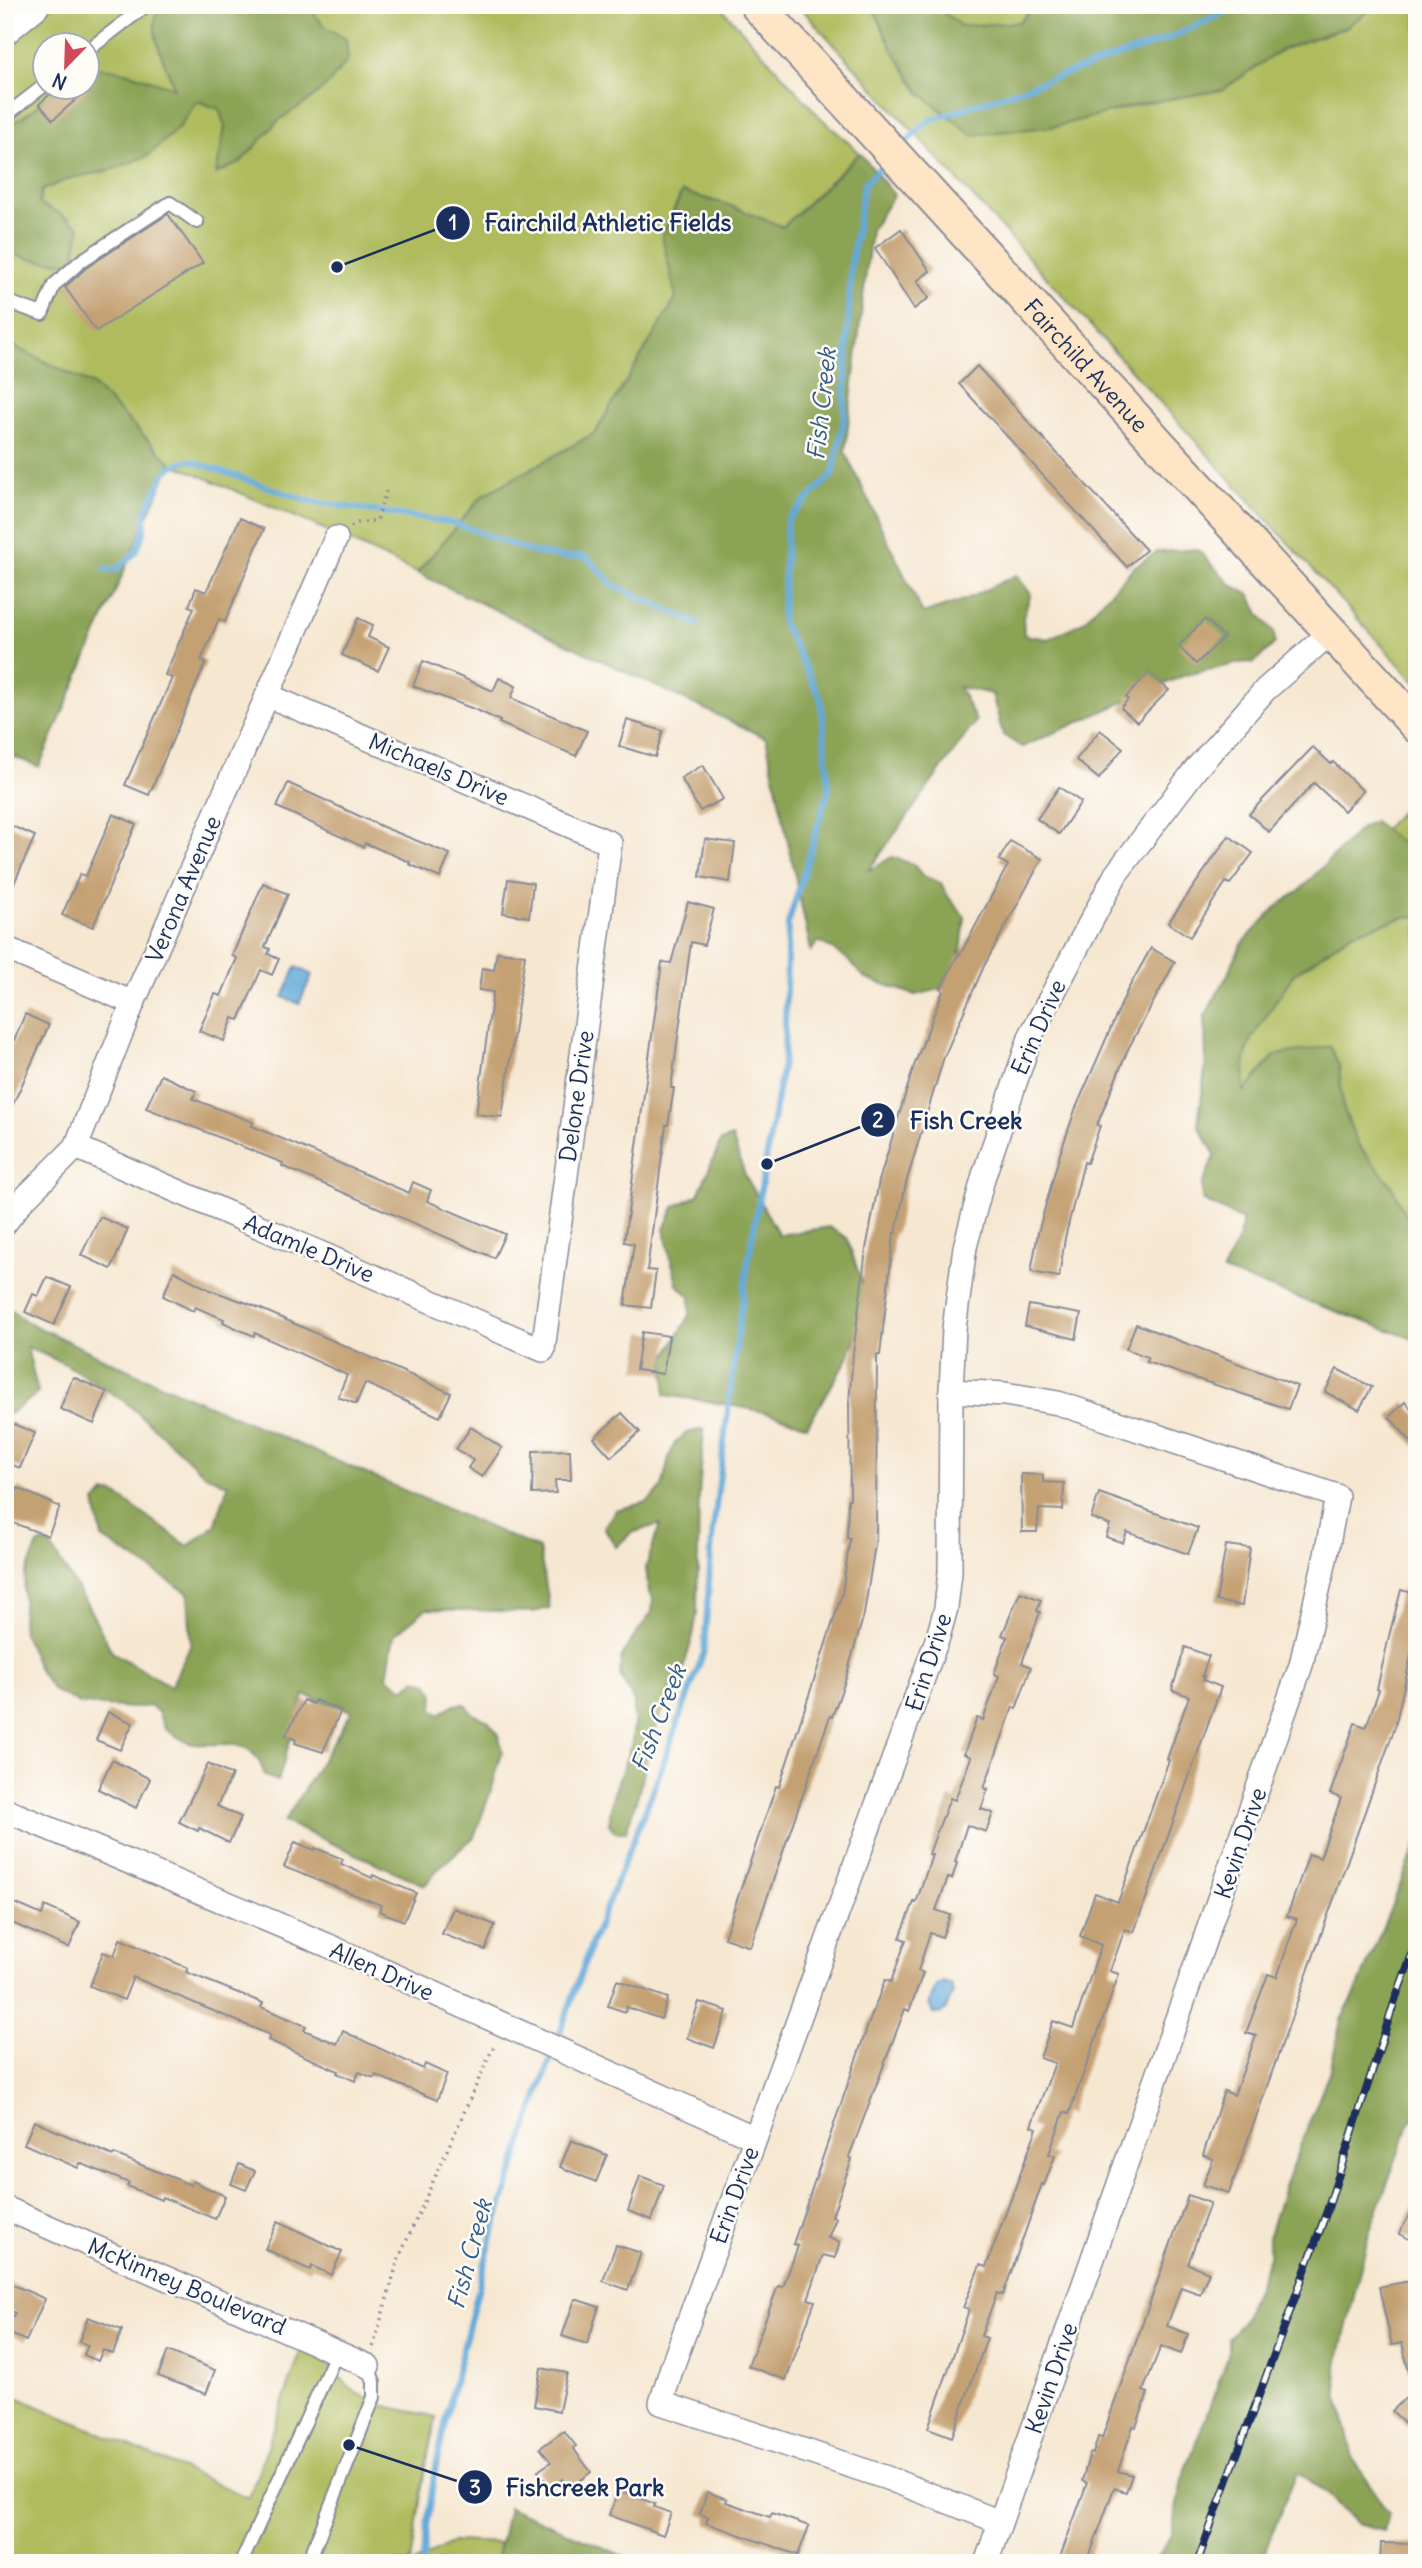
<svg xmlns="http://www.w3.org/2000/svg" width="1422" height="2568" font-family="Delius,sans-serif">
  <rect width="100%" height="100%" fill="#fdfcf7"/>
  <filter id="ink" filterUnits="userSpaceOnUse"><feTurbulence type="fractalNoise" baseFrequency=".0143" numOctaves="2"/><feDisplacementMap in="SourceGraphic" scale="14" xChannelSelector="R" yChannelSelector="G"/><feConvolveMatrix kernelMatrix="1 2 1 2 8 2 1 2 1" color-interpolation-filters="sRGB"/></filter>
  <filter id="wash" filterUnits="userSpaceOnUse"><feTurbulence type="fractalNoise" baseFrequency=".00686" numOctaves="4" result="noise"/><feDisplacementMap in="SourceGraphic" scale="28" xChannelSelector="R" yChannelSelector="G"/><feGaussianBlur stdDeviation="1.57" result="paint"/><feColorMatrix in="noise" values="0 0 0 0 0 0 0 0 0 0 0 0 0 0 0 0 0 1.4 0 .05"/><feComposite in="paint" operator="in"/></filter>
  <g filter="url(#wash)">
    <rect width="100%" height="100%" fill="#f6e7d1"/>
    <g fill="#afbb5d" stroke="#65755e" stroke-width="2" fill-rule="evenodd">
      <path d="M54,5H719L820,117L860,153L783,227L728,205L682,192L662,236L677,298L595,433L482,496L417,573L333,533L171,463L93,385L5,342V44ZM46,46H88V88H46Z"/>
      <polygon points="798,5 1417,5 1417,684"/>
      <polygon points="1417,795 1417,1340 1223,1271 1239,1238 1243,1220 1202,1200 1202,1186 1235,1109 1215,1096 1266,951"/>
      <polygon points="302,2348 322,2359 356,2393 386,2406 436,2417 424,2474 411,2563 5,2563 5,2392 249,2498"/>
      <polygon points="454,2541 500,2543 496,2563 414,2563"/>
    </g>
    <g fill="#8ba354" stroke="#536959" stroke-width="2">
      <path d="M160,5H307L324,26L346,39L348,60L330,82L310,100L279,120L240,163L216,174L225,127L219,109L197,101L180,126L148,156L108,171L71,178L42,190L39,204L59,213L80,227L74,261C49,264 29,260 5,251V128L27,114L59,88H88V68C118,66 145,79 174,88C166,62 145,31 160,5Z"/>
      <polygon points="872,5 935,5 961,26 1019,22 1036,5 1377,5 1346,27 1283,49 1222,90 1141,104 1057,126 972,135 920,93 892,49"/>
      <polygon points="860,153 894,195 871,230 845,452 923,614 967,599 1016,575 1031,594 1023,617 1024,635 1048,639 1083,622 1134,567 1157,552 1197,549 1230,584 1250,595 1259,614 1274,632 1275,643 1254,663 1245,662 1185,675 1022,747 1003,735 992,694 959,687 976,721 868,871 892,857 913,864 923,876 941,883 949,898 965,917 961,951 941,989 915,995 865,978 846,958 819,941 811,951 766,738 417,573 482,496 595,433 676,298 662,236 682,192 728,205 783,227"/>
      <polygon points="5,342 93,385 171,463 39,767 5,753"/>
      <polygon points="1374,821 1400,842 1417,839 1417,917 1409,916 1352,933 1293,975 1252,1038 1245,1058 1244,1092 1275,1055 1330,1046 1339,1065 1343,1107 1358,1145 1391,1184 1412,1231 1417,1236 1417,1340 1223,1271 1239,1238 1243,1220 1202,1200 1202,1186 1215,1155 1198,1124 1206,1063 1205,1016 1229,972 1241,945 1274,909 1301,889 1361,828"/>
      <path d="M732,1137L745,1175L779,1235L829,1227L847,1238L868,1301L847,1360L807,1426C762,1408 713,1402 665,1395V1358L690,1315V1297L677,1284L664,1229L674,1207L698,1195L721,1141Z"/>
      <path d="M5,1305L27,1322L128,1370L539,1549L550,1608L533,1612L426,1609L394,1635L387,1677L404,1689L416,1679L428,1683L434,1695L433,1709L440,1714L453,1705L465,1704L473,1714L487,1720L499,1735L502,1752L492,1788L474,1837L438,1869L425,1885L284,1822L352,1711L304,1695L278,1781L265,1776C253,1735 228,1746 194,1744C185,1743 173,1733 165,1729L158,1712L150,1706L132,1708L81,1704L54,1691L40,1672L23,1632L22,1622L25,1575L38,1545L43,1542L49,1544L87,1604L112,1652L171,1686L191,1644L188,1593L102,1538L95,1502L105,1493H114L188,1546L215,1526L228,1485L204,1474L127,1403L65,1364L27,1347L38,1393L5,1417Z"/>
      <polygon points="704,1429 699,1495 697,1613 693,1636 684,1666 653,1732 639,1791 626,1832 615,1832 609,1824 612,1799 632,1742 634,1723 634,1702 620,1675 621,1659 627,1647 652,1612 653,1598 649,1593 646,1567 660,1524 631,1533 616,1547 604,1527 616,1510 647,1502 662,1488 669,1457 675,1443 686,1433"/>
      <polygon points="1417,1844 1417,2111 1409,2124 1369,2233 1336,2371 1339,2397 1353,2459 1389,2514 1384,2531 1357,2524 1326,2493 1297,2472 1260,2563 1154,2563 1171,2535 1182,2480 1228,2357 1228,2338 1242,2323 1269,2257 1269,2235 1285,2184 1331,2068 1341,2020 1356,1992"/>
      <polygon points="508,2507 640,2563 496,2563"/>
    </g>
    <g fill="#62a9d9" stroke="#3e6c9c" stroke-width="2">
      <polygon points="296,967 312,975 299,1004 283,997"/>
      <polygon points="943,1982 951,1985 953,1993 945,2011 940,2014 933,2013 929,2004 936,1986"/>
    </g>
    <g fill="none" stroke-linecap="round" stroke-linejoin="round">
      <g stroke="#62a9d9" stroke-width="6">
        <polyline points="900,148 928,121 1168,39 1240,5"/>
        <polyline points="105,569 116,570 136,552 144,532 146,511 164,474 173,466 189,460 308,501 454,523 532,552 566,558 579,556 587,558 613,585 698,624"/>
        <polyline points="422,2563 434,2475 453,2387 492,2236 532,2112 592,1942 651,1796 704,1652 712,1539 729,1401 747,1268 784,1057 788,924 829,789 821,699 782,622 787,520 833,474 844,419 851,264 864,184 887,161"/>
      </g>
    </g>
    <g id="blocks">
      <g fill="#c4a173">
        <polygon points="57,88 89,88 53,120 39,104"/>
        <polygon points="168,214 203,263 96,331 65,287 86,268"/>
        <polygon points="901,229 930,271 917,281 929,298 914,309 875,248"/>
        <polygon points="977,366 1146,550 1127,567 959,384"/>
        <polygon points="240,518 264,529 225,622 219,619 201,660 206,662 149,795 125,785 172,678 165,675 194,608 189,606 196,588 206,592"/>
        <polygon points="358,618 373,625 368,637 389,647 378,671 342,655"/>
        <polygon points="1205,619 1224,637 1196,664 1178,646"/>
        <polygon points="423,661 493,691 499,678 516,686 511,698 587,731 576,756 499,723 500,721 479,711 413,686"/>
        <polygon points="1149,673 1169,690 1137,722 1121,708 1128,699 1126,697"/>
        <polygon points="627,720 663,731 655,757 619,746"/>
        <polygon points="1100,730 1123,748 1099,779 1076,760"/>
        <polygon points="1313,747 1331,764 1333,762 1363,791 1344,811 1314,783 1269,832 1249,814"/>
        <polygon points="703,765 723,799 700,811 681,778"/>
        <polygon points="288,783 383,827 450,854 440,878 409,864 410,862 365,843 363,847 277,807"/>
        <polygon points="1059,787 1081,802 1059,834 1037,819"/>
        <polygon points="113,814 136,824 93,927 62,915 80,874 86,876"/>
        <polygon points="5,823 35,836 5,904"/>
        <polygon points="1229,836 1253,853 1230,884 1226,882 1190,937 1168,923"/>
        <polygon points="705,839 735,843 730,882 700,877"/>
        <polygon points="1010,841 1042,859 984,966 944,1057 906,1183 896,1233 894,1233 880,1355 877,1355 876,1538 864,1614 845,1681 832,1717 830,1716 750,1947 724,1938 776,1786 779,1787 842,1594 850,1538 847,1538 848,1499 850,1499 849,1403 853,1354 866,1249 879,1181 914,1066 943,991 941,989 958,954 960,955 1008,865 999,860"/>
        <polygon points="508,879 533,883 529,917 503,913"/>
        <polygon points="263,883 288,894 265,947 270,949 268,954 279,959 272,975 261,970 239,1020 233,1018 224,1041 199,1031 215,994 221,996 237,958 232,956"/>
        <polygon points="688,902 714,909 704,945 691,942 671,1088 674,1088 668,1125 666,1125 647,1270 656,1271 651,1308 625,1305 634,1244 624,1242 662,962 671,963"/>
        <polygon points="1151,948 1175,962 1128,1049 1097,1125 1100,1126 1087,1163 1084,1162 1065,1238 1059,1277 1031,1272 1038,1233 1059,1157 1075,1110 1127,991"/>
        <polygon points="497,952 525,955 502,1117 476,1114 493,992 479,990 482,968 494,970"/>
        <polygon points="25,1014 49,1025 5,1122 5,1062"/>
        <polygon points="161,1075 196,1091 193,1099 253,1122 252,1126 409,1193 413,1182 431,1190 427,1201 505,1234 494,1258 282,1166 283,1163 146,1108"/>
        <polygon points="100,1217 128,1229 111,1269 81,1255"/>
        <polygon points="174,1271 210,1290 250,1304 451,1393 440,1417 365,1383 356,1404 338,1397 347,1375 255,1333 254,1336 238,1329 223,1322 224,1319 195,1307 193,1311 163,1296"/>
        <polygon points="47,1277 71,1287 54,1325 25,1312 33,1294 38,1296"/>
        <polygon points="1029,1305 1081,1314 1076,1339 1025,1326"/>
        <polygon points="1136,1324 1297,1386 1288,1409 1146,1362 1148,1357 1126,1349"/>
        <polygon points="642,1332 669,1336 663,1374 636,1370"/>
        <polygon points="1337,1369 1372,1387 1359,1410 1325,1392"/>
        <polygon points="73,1377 107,1392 94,1424 60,1409"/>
        <polygon points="1405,1402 1417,1415 1417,1448 1389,1417"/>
        <polygon points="622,1413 640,1432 611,1457 594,1438"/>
        <polygon points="9,1422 35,1433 20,1468 5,1462 5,1431"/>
        <polygon points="471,1427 502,1448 482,1477 468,1468 473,1460 456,1449"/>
        <polygon points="570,1450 571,1480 555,1480 556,1493 532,1494 533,1451"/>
        <polygon points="1021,1474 1043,1475 1043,1482 1064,1483 1063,1510 1039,1509 1037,1532 1022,1532"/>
        <polygon points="18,1488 60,1507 48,1536 5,1520"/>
        <polygon points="1099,1493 1198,1528 1188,1554 1127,1532 1123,1543 1106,1537 1110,1525 1091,1518"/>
        <polygon points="1226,1545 1250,1548 1242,1606 1216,1601"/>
        <polygon points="1401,1590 1417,1594 1417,1628 1395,1727 1229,2193 1203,2185 1213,2159 1203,2155 1224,2091 1234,2095 1256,2036 1246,2033 1268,1974 1277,1977 1297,1919 1287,1916 1309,1854 1320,1858 1341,1798 1330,1794 1355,1723 1366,1727 1379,1690 1377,1689 1390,1632"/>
        <polygon points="1020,1592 1041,1600 1037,1611 1040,1612 1022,1663 1031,1667 1016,1709 1013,1707 984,1788 988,1789 981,1809 993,1813 986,1832 967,1825 955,1862 957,1863 952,1879 948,1878 936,1910 950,1915 942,1937 930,1933 918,1971 923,1973 909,2011 905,2009 849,2157 852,2159 832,2216 836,2218 828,2238 840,2242 835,2258 823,2255 808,2299 815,2301 786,2380 748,2366 778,2286 783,2287 798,2246 793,2244 868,2025 885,1980 891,1982 906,1940 900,1938 914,1902 916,1903 932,1855 929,1854 935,1837 950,1798 955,1800 971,1757 964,1754 977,1718 983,1720 999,1676 994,1674 1007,1637 1002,1635"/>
        <polygon points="1185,1647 1209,1656 1202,1676 1204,1676 1203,1680 1221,1687 1134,1932 1125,1929 1110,1971 1119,1974 1069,2114 1064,2112 1049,2154 1055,2156 1044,2185 1042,2184 1003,2295 997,2293 981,2336 987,2338 952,2437 928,2428 969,2310 963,2308 980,2265 986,2267 1037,2128 1031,2126 1055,2063 1040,2058 1053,2021 1073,2028 1101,1945 1080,1936 1095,1893 1118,1902 1169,1760 1167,1759 1189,1696 1172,1690"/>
        <polygon points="304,1700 313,1704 315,1700 341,1710 323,1752 295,1743 296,1740 286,1735"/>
        <polygon points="108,1712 133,1723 120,1750 96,1740"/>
        <polygon points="112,1760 150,1779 136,1808 98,1789"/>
        <polygon points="208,1764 232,1775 217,1806 241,1817 229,1843 199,1828 198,1831 179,1822"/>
        <polygon points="295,1842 314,1850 315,1848 343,1859 341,1864 372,1878 373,1875 416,1893 404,1921 379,1911 381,1905 284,1867"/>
        <polygon points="5,1899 42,1915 45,1906 80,1922 69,1948 5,1920"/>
        <polygon points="453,1908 495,1925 485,1950 442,1934"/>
        <polygon points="120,1939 188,1968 186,1972 263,2003 261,2007 306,2026 304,2030 337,2044 343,2031 423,2069 425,2064 447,2074 437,2100 375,2075 374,2078 359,2072 355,2081 337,2073 338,2071 268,2040 270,2035 133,1977 124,2000 90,1986 103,1952 114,1956"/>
        <polygon points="617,1980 668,1998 661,2019 626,2007 625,2012 608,2006"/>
        <polygon points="699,2002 727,2011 714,2048 687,2038"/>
        <polygon points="34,2121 113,2156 114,2154 191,2185 193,2181 225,2196 215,2219 162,2197 161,2200 127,2186 129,2183 80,2163 78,2168 24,2144"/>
        <polygon points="571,2140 607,2155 596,2182 560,2167"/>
        <polygon points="239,2164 255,2171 246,2190 231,2184"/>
        <polygon points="640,2176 664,2185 652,2220 628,2211"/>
        <polygon points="1188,2195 1210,2203 1188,2264 1209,2272 1200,2294 1181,2287 1167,2326 1188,2334 1181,2354 1161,2346 1143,2391 1148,2393 1136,2427 1133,2426 1118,2471 1132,2475 1126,2492 1114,2488 1087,2563 1058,2563 1087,2483 1082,2481 1090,2453 1093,2454 1098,2437 1102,2438"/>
        <polygon points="1417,2200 1417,2243 1399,2234"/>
        <polygon points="278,2221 342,2252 331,2275 312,2266 310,2270 265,2249"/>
        <polygon points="616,2245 641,2253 628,2290 603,2281"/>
        <polygon points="5,2281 45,2299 26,2341 6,2332 15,2313 5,2308"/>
        <polygon points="1410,2281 1417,2311 1417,2376 1410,2376 1402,2343 1392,2345 1379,2287"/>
        <polygon points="575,2299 599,2307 587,2344 562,2336"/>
        <polygon points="88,2317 122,2330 113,2354 103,2350 98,2361 84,2355 88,2345 79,2342"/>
        <polygon points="168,2351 215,2370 206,2394 158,2376"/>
        <polygon points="541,2368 567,2373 559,2411 534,2406"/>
        <polygon points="1417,2387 1417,2435 1392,2411"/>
        <polygon points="564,2431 576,2446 573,2448 591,2472 570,2488 563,2479 551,2488 538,2471 551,2462 540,2448"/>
        <polygon points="619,2490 655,2504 654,2507 671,2513 663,2535 609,2515"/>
        <polygon points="707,2492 727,2499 726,2502 770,2517 772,2513 809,2526 798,2555 706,2523 708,2517 700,2514"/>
        <polygon points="1381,2543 1417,2544 1417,2563 1380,2563"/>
      </g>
    </g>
  </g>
  <g filter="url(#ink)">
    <use href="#blocks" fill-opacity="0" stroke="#888b98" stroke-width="2"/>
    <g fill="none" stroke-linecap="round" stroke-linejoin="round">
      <g stroke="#888b98" stroke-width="16">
        <g id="service">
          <polyline points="88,50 147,5"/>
          <polyline points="5,116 46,84"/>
          <polyline points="5,301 42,314 54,285 81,261 170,203 197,222"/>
          <polyline points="241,2563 337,2352"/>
          <polyline points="308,2563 374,2397 374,2382 368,2366"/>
        </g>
      </g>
      <g stroke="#888b98" stroke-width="26">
        <g id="minor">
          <polyline points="5,948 133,1003"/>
          <polyline points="76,1147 543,1350 610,843 267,695"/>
          <polyline points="5,1223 23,1200 76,1147 133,1003 336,538"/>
          <polyline points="951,1391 1005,1394 1058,1403 1337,1496 1326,1555 1301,1665 986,2563"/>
          <polyline points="5,1810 327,1945 755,2138"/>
          <polyline points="5,2208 368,2366"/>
          <polyline points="1000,2522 887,2478 661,2403 672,2367 938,1637 946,1608 950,1572 951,1391 954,1329 965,1247 984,1175 1031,1035 1116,874 1195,770 1265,690 1330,633"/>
        </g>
      </g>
      <g stroke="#888b98" stroke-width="33">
        <polyline id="tertiary" points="5,29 34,5"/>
      </g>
      <g stroke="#888b98" stroke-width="37">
        <g id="secondary">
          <path id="s1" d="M757,5L1417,726"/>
        </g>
      </g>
      <g stroke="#888b98" stroke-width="3.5" stroke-dasharray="2 5" stroke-linecap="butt">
        <polyline points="351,527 358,523 377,520 386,491"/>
        <polyline points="373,2347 398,2260 495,2043"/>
      </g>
      <use href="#service" stroke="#fff" stroke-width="12"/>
      <use href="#minor" stroke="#fff" stroke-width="23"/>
      <use href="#tertiary" stroke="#fff" stroke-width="30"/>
      <use href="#secondary" stroke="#fde5c5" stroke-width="33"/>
      <g stroke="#1b2f5e" stroke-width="8">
        <polyline id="rail" points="1197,2563 1327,2211 1396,1997 1417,1941"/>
      </g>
      <use href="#rail" stroke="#fdfcf7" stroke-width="5" stroke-dasharray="16" stroke-linecap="butt"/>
    </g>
  </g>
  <g text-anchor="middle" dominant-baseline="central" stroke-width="5" stroke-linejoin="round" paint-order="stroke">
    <g font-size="23" fill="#1b2f5e" stroke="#fdfcf7">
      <text stroke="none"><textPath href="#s1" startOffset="488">Fairchild Avenue</textPath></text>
      <text transform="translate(439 769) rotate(23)">Michaels Drive</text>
      <text transform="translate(183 889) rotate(-67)">Verona Avenue</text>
      <text transform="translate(1038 1027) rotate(-66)">Erin Drive</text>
      <text transform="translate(576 1096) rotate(-82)">Delone Drive</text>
      <text transform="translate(309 1248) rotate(23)">Adamle Drive</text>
      <text transform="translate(928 1662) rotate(-72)">Erin Drive</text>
      <text transform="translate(1240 1843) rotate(-71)">Kevin Drive</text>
      <text transform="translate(382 1971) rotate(24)">Allen Drive</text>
      <text transform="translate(734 2195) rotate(-70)">Erin Drive</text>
      <text transform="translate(187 2286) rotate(23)">McKinney Boulevard</text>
      <text transform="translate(1051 2378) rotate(-71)">Kevin Drive</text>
    </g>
    <g font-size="24" font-style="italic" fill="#345a89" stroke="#fdfcf7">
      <text transform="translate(821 404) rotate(-84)">Fish Creek</text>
      <text transform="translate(658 1718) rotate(-69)">Fish Creek</text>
      <text transform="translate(469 2254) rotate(-75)">Fish Creek</text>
    </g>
  </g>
  <path fill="none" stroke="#1b2f5e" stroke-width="2.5" d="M337 267L453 223M767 1164L878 1120M349 2445L475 2487"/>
  <g fill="#1b2f5e" stroke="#fdfcf7" stroke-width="2.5">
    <circle cx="337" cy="267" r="7"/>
    <circle cx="767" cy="1164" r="7"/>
    <circle cx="349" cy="2445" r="7"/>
    <circle cx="453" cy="223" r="18"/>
    <circle cx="878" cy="1120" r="18"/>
    <circle cx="475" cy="2487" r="18"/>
  </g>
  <g font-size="21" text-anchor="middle" font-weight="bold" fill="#fff">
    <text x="453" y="230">1</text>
    <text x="878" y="1127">2</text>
    <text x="475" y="2495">3</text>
  </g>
  <g font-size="24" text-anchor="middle" font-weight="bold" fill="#1b2f5e" stroke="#fdfcf7" stroke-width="5" stroke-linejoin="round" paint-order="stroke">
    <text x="608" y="231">Fairchild Athletic Fields</text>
    <text x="966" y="1129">Fish Creek</text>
    <text x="585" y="2496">Fishcreek Park</text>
  </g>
  <rect width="1422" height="2568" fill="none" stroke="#fdfcf7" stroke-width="28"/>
  <g transform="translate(66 66) rotate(203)"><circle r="33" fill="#fdfcf7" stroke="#a3aaba" stroke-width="2"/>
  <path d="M0-5L12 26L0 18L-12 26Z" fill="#d1495b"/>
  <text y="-10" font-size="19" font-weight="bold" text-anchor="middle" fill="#1b2f5e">N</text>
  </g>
</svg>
